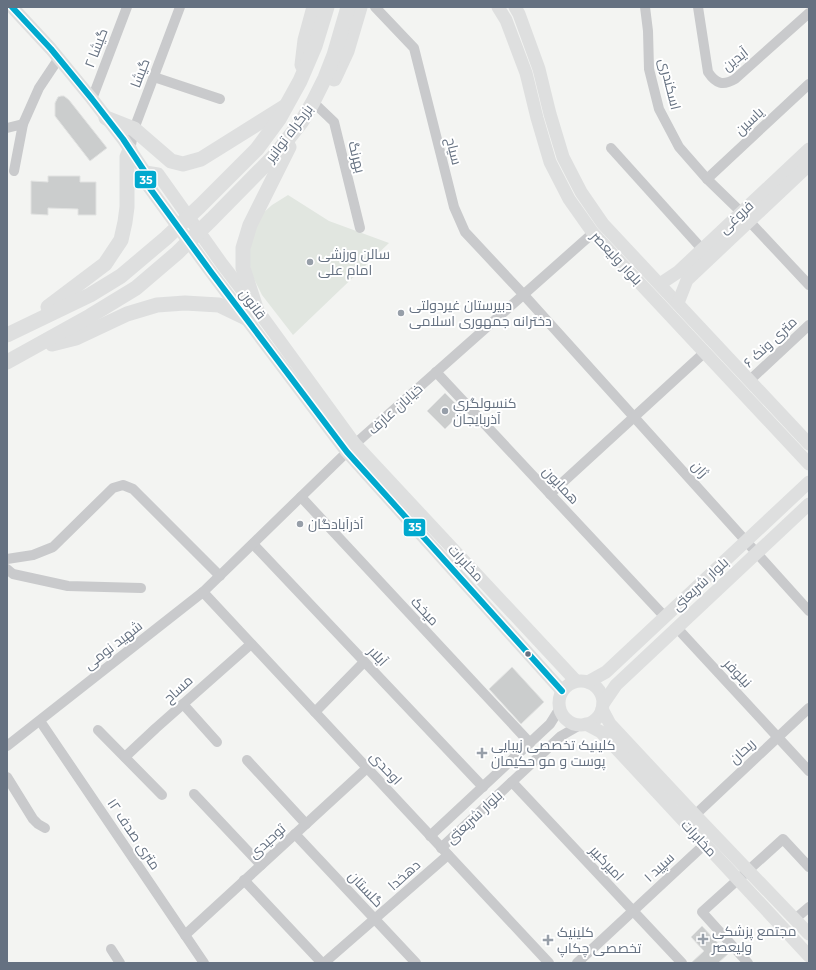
<svg xmlns="http://www.w3.org/2000/svg" width="816" height="970" font-family="Montserrat,Cairo,sans-serif">
  <rect width="100%" height="100%" fill="#f3f4f2"/>
  <polygon fill="#e1e6e0" points="288,195 329,221 389,243 293,335 262,295 251,273 248,251 252,233 262,214 272,205"/>
  <g fill="#cbcdcd" stroke="#e2e3e2">
    <polygon points="61,96 64,96 69,100 107,148 90,161 55,116 55,103 58,97"/>
    <polygon points="48,176 80,176 80,182 96,182 96,215 78,215 78,209 48,208 48,215 31,214 31,181 48,182"/>
    <polygon points="445,393 463,411 445,429 427,411"/>
    <polygon points="512,667 544,702 521,724 489,689"/>
    <polygon points="702,926 728,954 718,963 691,963 704,951 691,937"/>
  </g>
  <g fill="none" stroke-linecap="round" stroke-linejoin="round">
    <g stroke="#c9cacc" stroke-width="10">
      <polyline points="375,7 414,48 454,207 465,232 523,294 809,611"/>
      <polyline points="645,7 648,31 649,69 659,109 679,147 707,179 741,212"/>
      <path d="M698,7L708,72C716,84 723,86 735,79L809,13"/>
      <polyline points="154,77 220,99"/>
      <polyline points="92,99 127,7"/>
      <polyline points="313,102 334,122 360,228"/>
      <polyline points="23,124 39,88 59,58"/>
      <polyline points="7,128 23,124 14,171"/>
      <polyline points="611,148 702,249"/>
      <polyline points="130,150 134,129 180,7"/>
      <polyline points="707,179 809,84"/>
      <polyline points="749,221 809,285"/>
      <polyline points="436,372 665,617"/>
      <polyline points="750,380 809,325"/>
      <polyline points="355,444 593,233"/>
      <polyline points="550,494 705,352"/>
      <polyline points="301,497 530,743"/>
      <polyline points="253,544 483,787"/>
      <polyline points="7,559 33,555 53,547 113,488 123,485 133,489 220,576"/>
      <polyline points="7,569 13,574 68,586 141,588"/>
      <polyline points="203,592 549,963"/>
      <polyline points="677,628 809,771"/>
      <polyline points="183,704 217,742"/>
      <polyline points="315,712 364,662"/>
      <polyline points="40,721 204,963"/>
      <polyline points="98,730 162,795"/>
      <polyline points="7,746 203,592 347,452"/>
      <polyline points="125,757 156,728 251,644"/>
      <polyline points="247,760 306,824"/>
      <polyline points="7,777 33,819 38,824 45,828"/>
      <polyline points="512,782 682,963"/>
      <polyline points="194,794 261,865"/>
      <polyline points="695,815 809,708"/>
      <polyline points="295,834 416,963"/>
      <polyline points="430,836 550,724 560,708"/>
      <polyline points="441,848 561,736 580,725"/>
      <polyline points="244,880 322,963"/>
      <polyline points="795,919 809,907"/>
      <polyline points="185,935 367,768"/>
      <polyline points="111,949 120,963"/>
      <polyline points="324,963 448,855"/>
      <polyline points="577,963 705,844"/>
      <polyline points="748,963 702,912 783,839 809,867"/>
    </g>
    <g stroke="#dedfdf" stroke-width="13">
      <polyline points="12,7 51,49 92,99 123,139 145,172 146,183 211,272 347,452 562,691"/>
      <polyline points="498,7 506,20 526,73 537,118 550,162 569,199 593,233 809,464"/>
      <polyline points="515,7 519,14 539,69 550,114 563,157 581,192 603,224 809,444"/>
      <polyline points="145,172 158,174 222,264 256,308 355,444 576,681"/>
      <polyline points="660,284 678,272 809,149"/>
      <polyline points="678,303 687,280 809,165"/>
      <circle cx="581" cy="703" r="22"/>
      <polyline points="588,682 606,672 809,482"/>
      <polyline points="603,704 616,685 809,504"/>
      <polyline points="602,709 610,724 695,815 809,934"/>
      <polyline points="586,724 601,732 809,956"/>
    </g>
    <g stroke="#dedfdf" stroke-width="15">
      <polyline points="302,65 305,40 314,7"/>
      <polyline points="334,79 347,51 360,7"/>
      <polyline points="106,118 134,129 171,161 183,164 201,159 284,107"/>
      <polyline points="48,307 105,264 121,240 125,222 127,207 127,157 130,150"/>
      <polyline points="256,308 243,268 243,248 250,225 289,147"/>
      <polyline points="7,335 90,295 121,276 166,238 200,206 257,149 279,119 300,81 315,46 327,7"/>
      <polyline points="52,344 76,338 127,314 157,305 185,303 219,305 246,318"/>
      <polyline points="7,362 90,316 136,288 177,253 212,219 276,154 302,121 313,102 325,78 334,55 348,7"/>
    </g>
    <g stroke="#fff" stroke-width="9">
      <polyline id="bus-1" points="12,7 51,49 92,99 123,139 145,172 146,183 211,272 347,452 562,691"/>
    </g>
    <use href="#bus-1" stroke="#00a9ce" stroke-width="6"/>
  </g>
  <g fill="#979fa9" stroke="#fff" stroke-width="1.5">
    <circle cx="310" cy="262" r="4"/>
    <circle cx="401" cy="313" r="4"/>
    <circle cx="445" cy="411" r="4"/>
    <circle cx="300" cy="524" r="4"/>
    <path d="M480 747h4v4h4v4h-4v4h-4v-4h-4v-4h4z"/>
    <path d="M701 933h4v4h4v4h-4v4h-4v-4h-4v-4h4z"/>
    <path d="M546 934h4v4h4v4h-4v4h-4v-4h-4v-4h4z"/>
  </g>
  <circle fill="#657181" stroke="#fff" stroke-width="1.5" cx="528" cy="654" r="3.5"/>
  <g text-anchor="middle" dominant-baseline="central" stroke-width="4" stroke-linejoin="round" paint-order="stroke">
    <g font-size="14" fill="#657181" stroke="#fff">
      <text transform="translate(96 48) rotate(-69)">گیشا ۲</text>
      <text transform="translate(735 59) rotate(-38)">آیدین</text>
      <text transform="translate(140 73) rotate(-69)">گیشا</text>
      <text transform="translate(670 84) rotate(76)">اسکندری</text>
      <text transform="translate(749 121) rotate(-43)">یاسین</text>
      <text transform="translate(289 133) rotate(-53)">بزرگراه توانیر</text>
      <text transform="translate(454 151) rotate(76)">سیاح</text>
      <text transform="translate(357 157) rotate(76)">بهرنگ</text>
      <text transform="translate(736 217) rotate(-43)">فروغى</text>
      <text transform="translate(617 258) rotate(47)">بلوار ولیعصر</text>
      <text transform="translate(253 304) rotate(53)">قانون</text>
      <text transform="translate(770 342) rotate(-43)">۶ متری ونک</text>
      <text transform="translate(395 409) rotate(-42)">خیابان عارف</text>
      <text transform="translate(700 469) rotate(48)">ژان</text>
      <text transform="translate(561 485) rotate(47)">همایون</text>
      <text transform="translate(466 563) rotate(47)">مخابرات</text>
      <text transform="translate(700 584) rotate(-43)">بلوار شریعتى</text>
      <text transform="translate(425 611) rotate(47)">میخک</text>
      <text transform="translate(113 645) rotate(-38)">شهید نومی</text>
      <text transform="translate(378 656) rotate(47)">آیلار</text>
      <text transform="translate(738 673) rotate(47)">نیلوفر</text>
      <text transform="translate(178 689) rotate(-42)">مساح</text>
      <text transform="translate(742 751) rotate(-43)">ریحان</text>
      <text transform="translate(386 768) rotate(47)">اوحدی</text>
      <text transform="translate(474 817) rotate(-43)">بلوار شریعتى</text>
      <text transform="translate(134 834) rotate(56)">۱۲ متری صدف</text>
      <text transform="translate(699 838) rotate(47)">مخابرات</text>
      <text transform="translate(267 841) rotate(-42)">توحیدی</text>
      <text transform="translate(607 863) rotate(47)">امیرکبیر</text>
      <text transform="translate(659 867) rotate(-43)">سپید ۱</text>
      <text transform="translate(404 875) rotate(-42)">دهخدا</text>
      <text transform="translate(366 889) rotate(47)">گلستان</text>
    </g>
    <g font-size="14" fill="#657181" stroke="#fff" text-anchor="start">
      <text x="318" y="254">سالن ورزشی<tspan x="318" dy="16">امام علی</tspan></text>
      <text x="409" y="305">دبیرستان غیردولتی<tspan x="409" dy="16">دخترانه جمهوری اسلامی</tspan></text>
      <text x="453" y="403">کنسولگری<tspan x="453" dy="16">آذربایجان</tspan></text>
      <text x="308" y="524">آذرآبادگان</text>
      <text x="491" y="745">کلینیک تخصصی زیبایی<tspan x="491" dy="16">پوست و مو حکیمان</tspan></text>
      <text x="712" y="931">مجتمع پزشکی<tspan x="712" dy="16">ولیعصر</tspan></text>
      <text x="557" y="932">کلينيک<tspan x="557" dy="16">تخصصی چکاپ</tspan></text>
    </g>
  </g>
  <g stroke="#fff" stroke-width="1.5">
    <rect x="134" y="170" width="23" height="19" rx="4" fill="#00a9ce"/>
    <rect x="403" y="518" width="23" height="19" rx="4" fill="#00a9ce"/>
  </g>
  <g font-size="11" text-anchor="middle" font-weight="bold" fill="#fff">
    <text x="146" y="184">35</text>
    <text x="415" y="531">35</text>
  </g>
  <rect width="816" height="970" fill="none" stroke="#657181" stroke-width="16"/>
</svg>
